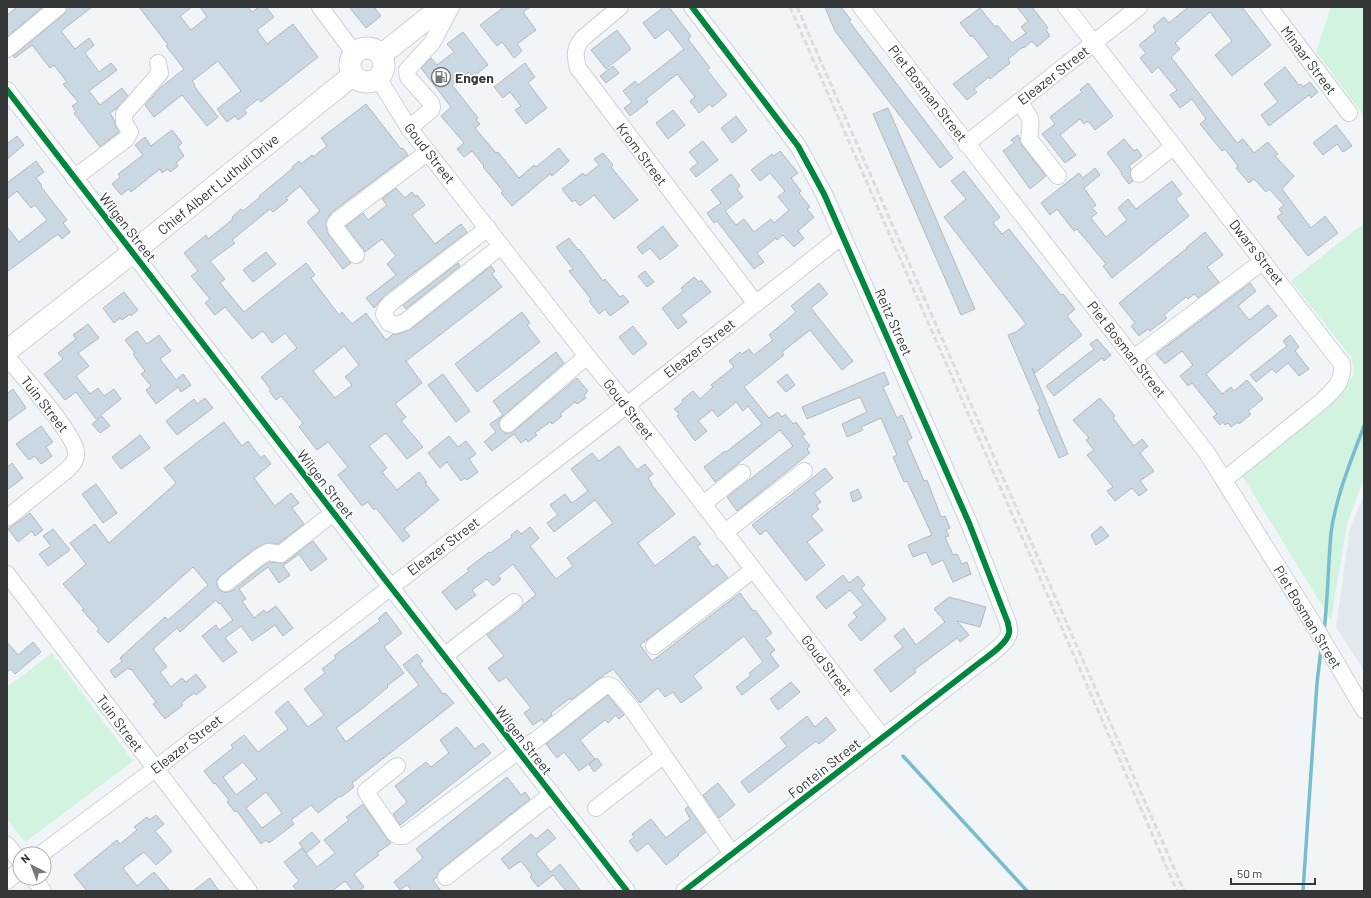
<svg xmlns="http://www.w3.org/2000/svg" width="1371" height="898" font-family="Barlow,sans-serif">
  <rect width="100%" height="100%" fill="#f2f5f8"/>
  <polygon fill="#e1e9ef" points="1364,495 1364,671 1336,627 1350,528"/>
  <g fill="#d1f3df">
    <polygon points="1331,7 1364,7 1364,116 1316,52"/>
    <polygon points="1364,223 1364,478 1347,524 1331,620 1241,474 1345,389 1354,374 1351,357 1291,281"/>
    <polygon points="52,653 133,761 25,842 7,819 7,687"/>
  </g>
  <g fill="none" stroke-linecap="round" stroke-linejoin="round">
    <g stroke="#78bdce" stroke-width="3.5">
      <path d="M1324,631C1328,598 1328,566 1331,533C1336,496 1351,461 1364,426"/>
      <polyline points="903,756 1027,891"/>
      <polyline points="1303,891 1317,683 1321,649"/>
    </g>
  </g>
  <g fill="#cad8e3" stroke="#b6b8ba" fill-rule="evenodd">
    <polygon points="17,7 43,7 7,37 7,15"/>
    <polygon points="67,7 92,7 61,31 75,49 89,38 94,45 85,53 99,72 111,63 117,70 89,91 100,105 122,88 128,96 117,108 110,113 114,120 116,127 119,132 100,147 74,113 76,112 72,106 78,102 63,84 67,82 54,65 50,68 32,45 15,58 13,56 64,14"/>
    <polygon points="139,7 192,7 180,16 191,30 207,17 200,7 248,7 252,12 259,7 266,7 274,17 257,30 267,44 293,24 318,57 261,102 258,99 244,110 247,113 238,120 235,116 227,122 217,109 241,91 218,61 192,81 195,85 194,86 218,117 207,126 182,95 154,117 145,105 160,88 184,69 166,46 168,45"/>
    <polygon points="349,7 374,7 381,16 366,28"/>
    <polygon points="504,7 530,7 523,12 536,30 517,44 522,51 514,58 502,42 497,46 480,25"/>
    <polygon points="664,7 669,7 691,36 688,39 710,68 707,70 727,95 712,107 710,104 699,113 690,101 695,97 677,74 646,99 648,102 630,116 624,108 632,102 623,91 635,81 638,85 684,49 668,29 655,39 643,23"/>
    <polygon points="825,7 841,7 851,20 849,21 953,158 940,168 835,31"/>
    <polygon points="1017,7 1032,7 1048,28 1046,30 1050,36 1037,47 1032,41 1024,48 1023,47 1008,59 1010,63 990,79 989,77 974,89 977,92 967,100 953,84 989,57 972,35 971,37 960,23 980,8 995,27 997,25 1012,43 1026,33 1021,27 1028,21"/>
    <polygon points="1188,7 1242,7 1271,45 1232,76 1215,55 1232,41 1210,12 1175,43 1180,49 1171,57 1237,143 1243,139 1254,153 1268,142 1278,154 1275,156 1294,176 1282,189 1311,228 1325,216 1338,233 1308,256 1277,217 1282,213 1279,209 1284,205 1269,189 1266,192 1254,179 1249,183 1236,168 1238,166 1225,149 1222,151 1200,124 1206,119 1192,99 1180,108 1170,95 1177,90 1158,67 1152,73 1140,58 1146,53 1139,45 1156,31 1153,26 1164,17 1169,23"/>
    <polygon points="617,30 631,49 606,69 591,50"/>
    <polygon points="463,32 488,65 473,77 469,72 452,85 478,118 476,120 480,124 475,128 496,153 498,152 519,178 534,165 536,167 559,148 569,161 552,176 550,174 512,206 501,193 503,191 483,167 484,166 472,151 464,157 457,149 464,143 441,116 451,107 421,68 431,58 437,65 454,52 447,44"/>
    <polygon points="525,63 535,77 528,83 547,108 526,124 515,110 521,106 510,92 503,98 494,87"/>
    <polygon points="613,66 619,73 606,83 600,76"/>
    <polygon points="1285,67 1299,85 1301,84 1303,87 1310,82 1318,92 1311,98 1309,95 1269,126 1261,115 1278,102 1264,84"/>
    <polygon points="1088,83 1113,116 1095,130 1088,121 1084,124 1080,119 1060,135 1076,155 1065,163 1042,134 1055,124 1050,117 1082,92 1080,90"/>
    <path d="M366,104L401,149L403,148L408,155L332,212L327,219L326,226L328,234L351,263L343,269L307,222L320,211L300,186L286,198L288,200L273,212L270,209L232,240L235,243L210,261L225,279L220,283L244,312L306,263L315,275L311,278L339,315L342,312L352,324L366,313L386,340L393,334H399L411,329L491,266L495,271L492,274L502,287L406,361L422,383L395,404L406,417L401,421L423,447L407,459L386,433L369,446L387,468L382,472L397,490L419,472L427,482L425,483L439,500L404,529L410,536L403,542L376,508L374,510L368,502L362,506L338,475L348,467L328,442L317,450L299,427L303,423L281,396L276,400L269,391L271,390L261,377L297,348L285,333L272,343L263,331L252,339L225,307L215,315L205,303L210,299L191,276L198,271L184,253L206,235L208,239L233,219L232,217L241,209L243,211L260,197L259,196L293,168L292,167L299,161L301,164L312,155L313,157L327,146L321,138ZM344,346L359,365L345,377L352,385L335,398L313,371Z"/>
    <polygon points="888,108 975,309 961,315 873,114"/>
    <polygon points="673,110 685,125 668,139 656,123"/>
    <polygon points="736,116 747,131 732,143 721,128"/>
    <polygon points="1336,125 1352,146 1343,152 1337,144 1323,155 1313,143"/>
    <polygon points="172,130 182,143 178,147 184,156 176,163 178,166 170,172 168,169 162,173 160,169 131,192 129,189 121,195 112,184 120,177 118,174 143,155 135,145 145,137 151,146"/>
    <polygon points="1018,135 1022,145 1046,176 1030,189 1003,151 1014,143 1011,140"/>
    <polygon points="17,136 24,145 7,159 7,144"/>
    <polygon points="1124,139 1134,151 1137,149 1142,156 1129,166 1131,169 1130,176 1133,181 1129,184 1121,174 1122,173 1107,153"/>
    <polygon points="703,141 718,160 696,177 690,169 698,163 689,152"/>
    <polygon points="780,151 798,173 791,178 801,191 799,193 810,207 807,209 814,217 798,231 804,238 794,247 783,235 777,240 776,238 757,253 764,262 754,269 717,221 714,223 707,213 721,203 711,190 731,174 740,186 737,189 743,197 725,211 736,225 744,219 754,232 771,219 774,223 789,210 778,197 785,191 770,173 760,181 751,170 772,154 774,156"/>
    <polygon points="603,153 613,165 611,167 638,200 614,219 594,195 580,206 575,200 572,202 562,189 583,173 585,176 599,165 594,159"/>
    <polygon points="36,161 44,172 36,178 42,186 41,187 67,220 63,223 70,232 62,239 58,234 7,272 7,227 19,242 47,220 35,205 31,208 17,191 7,199 7,183"/>
    <polygon points="1095,168 1100,175 1084,188 1096,205 1092,208 1097,213 1091,218 1106,237 1127,220 1118,208 1128,199 1136,209 1172,181 1182,194 1176,199 1189,216 1112,278 1103,266 1106,264 1077,229 1074,231 1057,209 1050,215 1041,203 1079,173 1083,178"/>
    <polygon points="964,171 1000,217 993,223 1002,234 1009,229 1061,295 1063,294 1075,309 1067,316 1082,335 1035,373 1032,368 1068,454 1059,458 1038,410 1040,409 1008,335 1016,332 1026,324 944,217 966,199 951,181"/>
    <polygon points="396,188 405,198 412,192 415,196 417,195 425,205 412,215 435,244 461,224 467,232 386,294 374,308 366,298 396,275 387,264 396,256 382,239 365,252 346,226 363,213 368,220 387,205 382,199"/>
    <polygon points="663,226 678,246 660,260 650,248 642,254 637,247"/>
    <polygon points="1205,232 1223,255 1207,267 1219,282 1198,298 1194,294 1188,299 1186,297 1164,315 1167,318 1150,331 1148,329 1139,336 1131,326 1135,323 1119,303 1187,248 1187,247"/>
    <polygon points="569,238 578,250 579,249 603,281 605,279 620,297 623,295 629,302 610,316 605,309 599,314 589,301 591,299 569,271 573,269 556,247"/>
    <polygon points="266,252 276,264 253,282 243,270"/>
    <polygon points="458,263 460,266 406,309 403,305"/>
    <polygon points="645,271 654,282 647,287 638,276"/>
    <polygon points="694,277 699,282 701,280 711,292 681,315 687,322 678,329 662,308 683,291 681,288"/>
    <polygon points="819,283 828,294 811,308 853,361 842,370 810,330 782,352 784,355 744,387 769,418 778,412 782,417 785,414 793,424 796,422 805,434 802,436 810,446 807,449 810,453 737,511 727,497 793,446 780,430 715,482 704,467 725,451 726,452 762,424 748,406 743,411 736,402 718,417 712,410 698,421 707,431 695,441 677,416 679,414 674,409 683,402 682,400 693,391 700,399 713,387 711,385 734,367 729,361 740,352 742,354 749,349 754,355 773,340 769,335 796,312 791,306"/>
    <polygon points="1250,283 1256,291 1238,306 1249,320 1268,305 1277,316 1206,374 1222,394 1231,387 1234,391 1247,380 1263,399 1248,411 1251,414 1239,424 1238,422 1231,427 1228,423 1225,425 1223,422 1220,425 1213,417 1217,414 1192,383 1188,386 1180,376 1193,365 1182,351 1165,364 1156,354"/>
    <polygon points="124,292 138,310 131,316 130,314 122,320 120,318 114,323 103,308"/>
    <polygon points="522,312 530,323 527,325 540,342 477,392 455,364"/>
    <polygon points="88,324 99,338 78,353 89,366 76,376 90,394 98,388 104,396 114,389 121,399 96,419 76,392 65,400 44,374 63,359 58,353 76,339 73,335"/>
    <polygon points="633,326 647,344 633,355 619,337"/>
    <polygon points="137,331 147,344 159,335 171,351 160,359 176,380 183,374 191,385 181,392 178,387 156,404 146,390 151,386 141,374 145,371 133,354 135,353 125,340"/>
    <polygon points="1290,335 1299,347 1295,351 1309,369 1299,376 1288,363 1276,373 1272,369 1256,382 1250,375 1287,346 1283,341"/>
    <polygon points="1097,339 1111,355 1104,361 1102,358 1054,396 1046,386 1094,349 1090,344"/>
    <polygon points="556,352 564,363 502,417 499,421 499,425 501,430 505,433 510,433 514,431 577,378 588,391 584,395 586,398 577,404 575,402 560,414 562,416 552,424 550,422 535,433 537,435 528,442 526,439 521,443 514,434 492,451 484,442 496,432 490,424 503,415 493,401"/>
    <polygon points="884,372 889,384 883,387 897,418 902,415 912,438 907,441 924,481 927,480 941,517 945,516 950,528 946,530 949,536 945,537 953,555 957,554 962,564 967,562 971,574 953,582 943,560 932,565 926,552 913,557 908,545 932,535 907,481 904,482 893,457 897,455 881,418 861,427 863,430 847,437 842,424 867,412 860,397 807,419 802,407"/>
    <polygon points="443,374 470,411 456,422 428,385"/>
    <polygon points="787,374 795,385 786,392 777,382"/>
    <polygon points="13,389 26,408 7,422 7,394"/>
    <polygon points="205,398 213,408 177,435 166,421 194,399 197,404"/>
    <polygon points="1100,398 1115,416 1113,418 1134,446 1142,439 1148,446 1140,453 1154,471 1140,481 1147,490 1139,496 1132,488 1115,501 1107,491 1113,487 1087,455 1094,450 1086,440 1089,438 1073,420"/>
    <polygon points="102,416 110,426 100,433 92,424"/>
    <polygon points="224,422 242,446 248,441 261,458 264,455 271,464 254,478 275,506 291,493 299,503 292,508 304,524 278,544 269,543 264,544 253,550 220,576 217,580 217,584 218,589 223,592 228,592 232,591 264,565 270,562 284,563 313,541 327,559 311,571 299,554 283,566 290,575 279,583 268,567 239,589 246,599 242,601 254,618 264,610 266,613 276,606 293,628 283,636 275,625 252,641 241,626 225,638 237,652 223,662 202,636 216,625 219,630 233,620 220,603 219,604 216,600 180,632 177,628 153,649 167,667 160,672 171,687 182,678 186,682 196,674 206,687 196,695 194,693 181,703 183,705 165,719 153,704 156,702 131,669 130,670 128,668 115,678 110,671 122,661 120,658 165,617 168,620 208,585 193,567 108,643 97,631 99,629 82,610 84,609 63,584 86,564 70,543 95,524 109,543 176,483 164,468"/>
    <polygon points="41,426 53,442 46,447 52,456 41,464 35,456 29,460 16,444"/>
    <polygon points="140,435 150,448 121,469 112,457"/>
    <polygon points="449,436 458,447 466,441 476,454 469,459 478,472 467,480 465,478 461,481 447,462 440,468 428,453"/>
    <polygon points="619,446 637,470 645,464 653,474 648,478 652,484 651,484 675,514 638,543 655,566 694,536 701,544 697,546 713,567 717,564 728,578 640,645 652,661 740,593 753,611 755,610 772,633 765,638 775,650 770,654 779,666 742,695 736,687 751,675 749,673 763,662 744,636 693,676 702,688 681,703 673,692 665,697 658,688 640,703 613,669 597,680 571,700 570,698 551,713 552,715 544,722 542,719 533,725 524,713 531,708 506,677 499,682 488,668 504,656 487,635 520,610 523,605 536,595 513,564 498,576 501,579 493,586 487,579 472,590 476,595 456,610 442,592 469,571 467,569 489,552 490,553 512,537 511,535 517,530 521,534 530,527 539,538 530,546 556,579 573,566 567,558 613,523 595,500 554,532 547,523 558,515 550,505 565,494 572,503 588,491 571,469 592,453 599,461"/>
    <polygon points="12,463 23,478 7,490 7,467"/>
    <polygon points="825,468 833,478 814,493 821,502 816,506 819,509 811,516 823,530 807,542 825,565 806,581 766,530 760,535 752,525"/>
    <polygon points="96,484 117,513 103,523 82,494"/>
    <polygon points="858,489 862,498 853,502 850,493"/>
    <polygon points="30,513 43,530 35,536 32,531 18,542 8,529"/>
    <polygon points="1101,526 1109,536 1096,545 1091,535"/>
    <polygon points="53,529 70,550 48,566 39,554 51,546 43,536"/>
    <polygon points="843,575 849,583 858,576 865,585 861,588 886,619 861,641 848,625 857,617 853,613 863,605 850,590 826,609 816,597"/>
    <polygon points="949,597 986,607 980,627 957,621 969,635 960,642 957,638 914,670 916,672 891,692 874,670 903,647 894,636 904,628 916,645 945,622 934,609"/>
    <path d="M386,612L402,633L384,647L404,673L387,686L388,687L363,708L336,728L346,742L419,685L403,665L417,654L423,661L420,664L443,694L445,693L454,703L352,783L354,787L341,797L340,796L318,813L311,805L291,820L294,824L269,843L266,840L261,844L237,811L235,812L227,802L229,800L215,783L214,784L204,771L233,748L231,745L244,735L258,752L288,729L275,712L288,701L308,727L324,715L304,689L325,673L322,669L336,658L334,656L380,621L378,619ZM243,762L257,779L236,795L223,777ZM266,792L282,813L262,828L246,808Z"/>
    <polygon points="7,642 18,655 33,642 41,652 15,674 11,669 7,672"/>
    <polygon points="791,682 800,692 778,710 770,699"/>
    <polygon points="608,695 624,715 619,719 616,715 608,723 605,720 580,740 595,759 579,771 564,752 557,758 546,744"/>
    <polygon points="807,716 815,727 826,717 836,730 819,744 816,741 749,793 741,782 787,746 780,738"/>
    <polygon points="457,727 475,749 483,743 491,753 400,825 393,814 407,802 395,786 426,762 431,767 449,753 440,740"/>
    <polygon points="597,758 602,765 594,772 589,764"/>
    <polygon points="507,777 521,795 525,792 530,799 440,870 437,877 433,880 441,891 412,891 407,885 400,890 394,882 423,858 416,849"/>
    <polygon points="718,783 735,805 719,818 703,795"/>
    <polygon points="363,804 387,839 391,843 377,853 379,855 354,874 364,887 359,891 353,891 345,881 332,891 297,891 293,886 299,881 284,862 302,848 317,867 335,853 324,840 349,820 346,817"/>
    <polygon points="688,806 706,832 678,854 679,855 666,865 648,843 637,852 629,841 634,837 632,834 651,819 666,838 690,819 685,809"/>
    <polygon points="156,815 164,824 155,831 172,851 156,865 144,852 123,868 137,886 154,872 170,891 87,891 74,875 117,840 120,844 137,830 134,827 147,817 149,820"/>
    <polygon points="548,829 556,838 536,854 551,872 560,864 581,891 566,891 553,875 538,887 530,877 532,875 521,861 509,869 501,859 531,834 536,839"/>
    <polygon points="312,832 320,842 306,853 299,843"/>
    <polygon points="210,878 219,891 193,891"/>
  </g>
  <g fill="none" stroke-linecap="round" stroke-linejoin="round">
    <g stroke="#cfd2d4" stroke-width="18">
      <g id="minor">
        <polyline points="320,7 355,54"/>
        <path d="M620,7L582,39C574,49 575,56 578,68L756,304"/>
        <polyline points="861,7 1207,453 1311,620 1364,710"/>
        <path d="M1066,7L1342,364C1344,381 1334,390 1322,401L1224,480"/>
        <polyline points="1269,7 1349,113"/>
        <polyline points="7,49 58,7"/>
        <polyline points="378,78 409,128 587,356 627,405 883,738"/>
        <polyline points="7,90 390,586 627,891"/>
        <path d="M1019,102C1032,119 1032,118 1029,139L1058,176"/>
        <polyline points="409,128 431,110 432,107 431,103 408,77 407,70 432,43 451,7"/>
        <polyline points="966,144 1139,7"/>
        <polyline points="1139,174 1174,146"/>
        <polyline points="74,178 126,139 130,132 124,122 124,114 160,73 158,63"/>
        <polyline points="488,228 392,302 386,308 384,314 389,323 396,325 405,322 501,246"/>
        <polyline points="356,255 336,229 335,224 338,220 428,152"/>
        <path d="M7,357C22,376 74,432 76,452C77,460 72,465 67,470L7,518"/>
        <polyline points="1134,358 1263,261"/>
        <polyline points="508,424 587,356"/>
        <polyline points="703,504 742,473"/>
        <polyline points="724,533 804,471"/>
        <polyline points="7,574 249,891"/>
        <polyline points="226,583 259,557 268,552 281,554 333,513"/>
        <polyline points="654,646 753,570"/>
        <polyline points="444,656 514,602"/>
        <polyline points="397,766 366,791 368,795 395,834 399,836 404,836 518,751 536,740 603,687 608,685 613,687 631,708 732,854"/>
        <polyline points="596,808 663,756"/>
        <polyline points="7,845 20,861"/>
        <polyline points="41,854 155,769 627,405 842,236"/>
        <polyline points="446,877 552,794"/>
        <polyline points="33,878 43,891"/>
        <polyline points="7,881 20,870"/>
        <path d="M684,891L979,663C988,656 1007,644 1009,633C1010,630 1008,626 1008,623L969,523L824,194L798,146L692,7"/>
      </g>
    </g>
    <g stroke="#cfd2d4" stroke-width="23">
      <g id="major">
        <circle cx="367" cy="65" r="17"/>
        <polyline points="381,55 442,7"/>
        <polyline points="7,351 133,252 353,75"/>
      </g>
    </g>
    <use href="#minor" stroke="#fdfefe" stroke-width="16"/>
    <use href="#major" stroke="#fdfefe" stroke-width="21"/>
    <g stroke="#dcdcdd" stroke-width="3" stroke-dasharray="6 3" stroke-linecap="butt">
      <polyline points="790,7 1177,891"/>
      <polyline points="797,7 1184,891"/>
    </g>
    <g stroke="#fff" stroke-width="8">
      <g id="cycleway">
        <polyline points="7,90 390,586 627,891"/>
        <path d="M684,891L979,663C988,656 1007,644 1009,633C1010,630 1008,626 1008,623L969,523L824,194L798,146L692,7"/>
      </g>
    </g>
    <use href="#cycleway" stroke="#00873e" stroke-width="6"/>
  </g>
  <defs>
    <g id="fuel-ring" transform="scale(1)"><circle r="9.5" fill="#fff" stroke="#76797b" stroke-width="1.5"/><path d="M-5.5-6h7V0h2V4h1.3V-2.5L3-4.5l.8-.8L6-3V5H2.5V1h-1V6h-7ZM-4.2-4.7v3.2H.2V-4.7Z" fill="#76797b"/></g>
  </defs>
  <g fill-rule="evenodd">
    <use href="#fuel-ring" x="441" y="77"/>
  </g>
  <g text-anchor="middle" dominant-baseline="central" stroke-width="3" stroke-linejoin="round" paint-order="stroke">
    <g font-size="14" fill="#343638" stroke="#fff">
      <text transform="translate(1309 60) rotate(53)">Minaar Street</text>
      <text transform="translate(1053 75) rotate(-38)">Eleazer Street</text>
      <text transform="translate(928 93) rotate(52)">Piet Bosman Street</text>
      <text transform="translate(430 153) rotate(52)">Goud Street</text>
      <text transform="translate(642 154) rotate(53)">Krom Street</text>
      <text transform="translate(218 184) rotate(-39)">Chief Albert Luthuli Drive</text>
      <text transform="translate(128 227) rotate(52)">Wilgen Street</text>
      <text transform="translate(1257 252) rotate(52)">Dwars Street</text>
      <text transform="translate(894 322) rotate(66)">Reitz Street</text>
      <text transform="translate(699 348) rotate(-38)">Eleazer Street</text>
      <text transform="translate(1127 349) rotate(52)">Piet Bosman Street</text>
      <text transform="translate(45 404) rotate(52)">Tuin Street</text>
      <text transform="translate(629 409) rotate(52)">Goud Street</text>
      <text transform="translate(326 484) rotate(52)">Wilgen Street</text>
      <text transform="translate(443 546) rotate(-37)">Eleazer Street</text>
      <text transform="translate(1308 617) rotate(59)">Piet Bosman Street</text>
      <text transform="translate(827 665) rotate(52)">Goud Street</text>
      <text transform="translate(120 723) rotate(53)">Tuin Street</text>
      <text transform="translate(524 740) rotate(52)">Wilgen Street</text>
      <text transform="translate(186 744) rotate(-38)">Eleazer Street</text>
      <text transform="translate(824 768) rotate(-38)">Fontein Street</text>
    </g>
    <g font-size="14" font-weight="bold" fill="#343638" stroke="#fff" text-anchor="start">
      <text x="455" y="77">Engen</text>
    </g>
  </g>
  <rect width="1371" height="898" fill="none" stroke="#343638" stroke-width="16"/>
  <g transform="translate(32 866) rotate(318)"><circle r="19" fill="#ffffff" stroke="#aeafaf"/>
  <path d="M0-3L7 15L0 10L-7 15Z" fill="#76797b"/>
  <text y="-6" font-size="11" font-weight="bold" text-anchor="middle" fill="#343638">N</text>
  </g>
  <path d="M1231 878v6h84v-6" fill="none" stroke="#343638" stroke-width="2"/>
  <text x="1237" y="878" font-size="12" fill="#343638" stroke="#ffffff" stroke-width="3" paint-order="stroke">50 m</text>
</svg>
